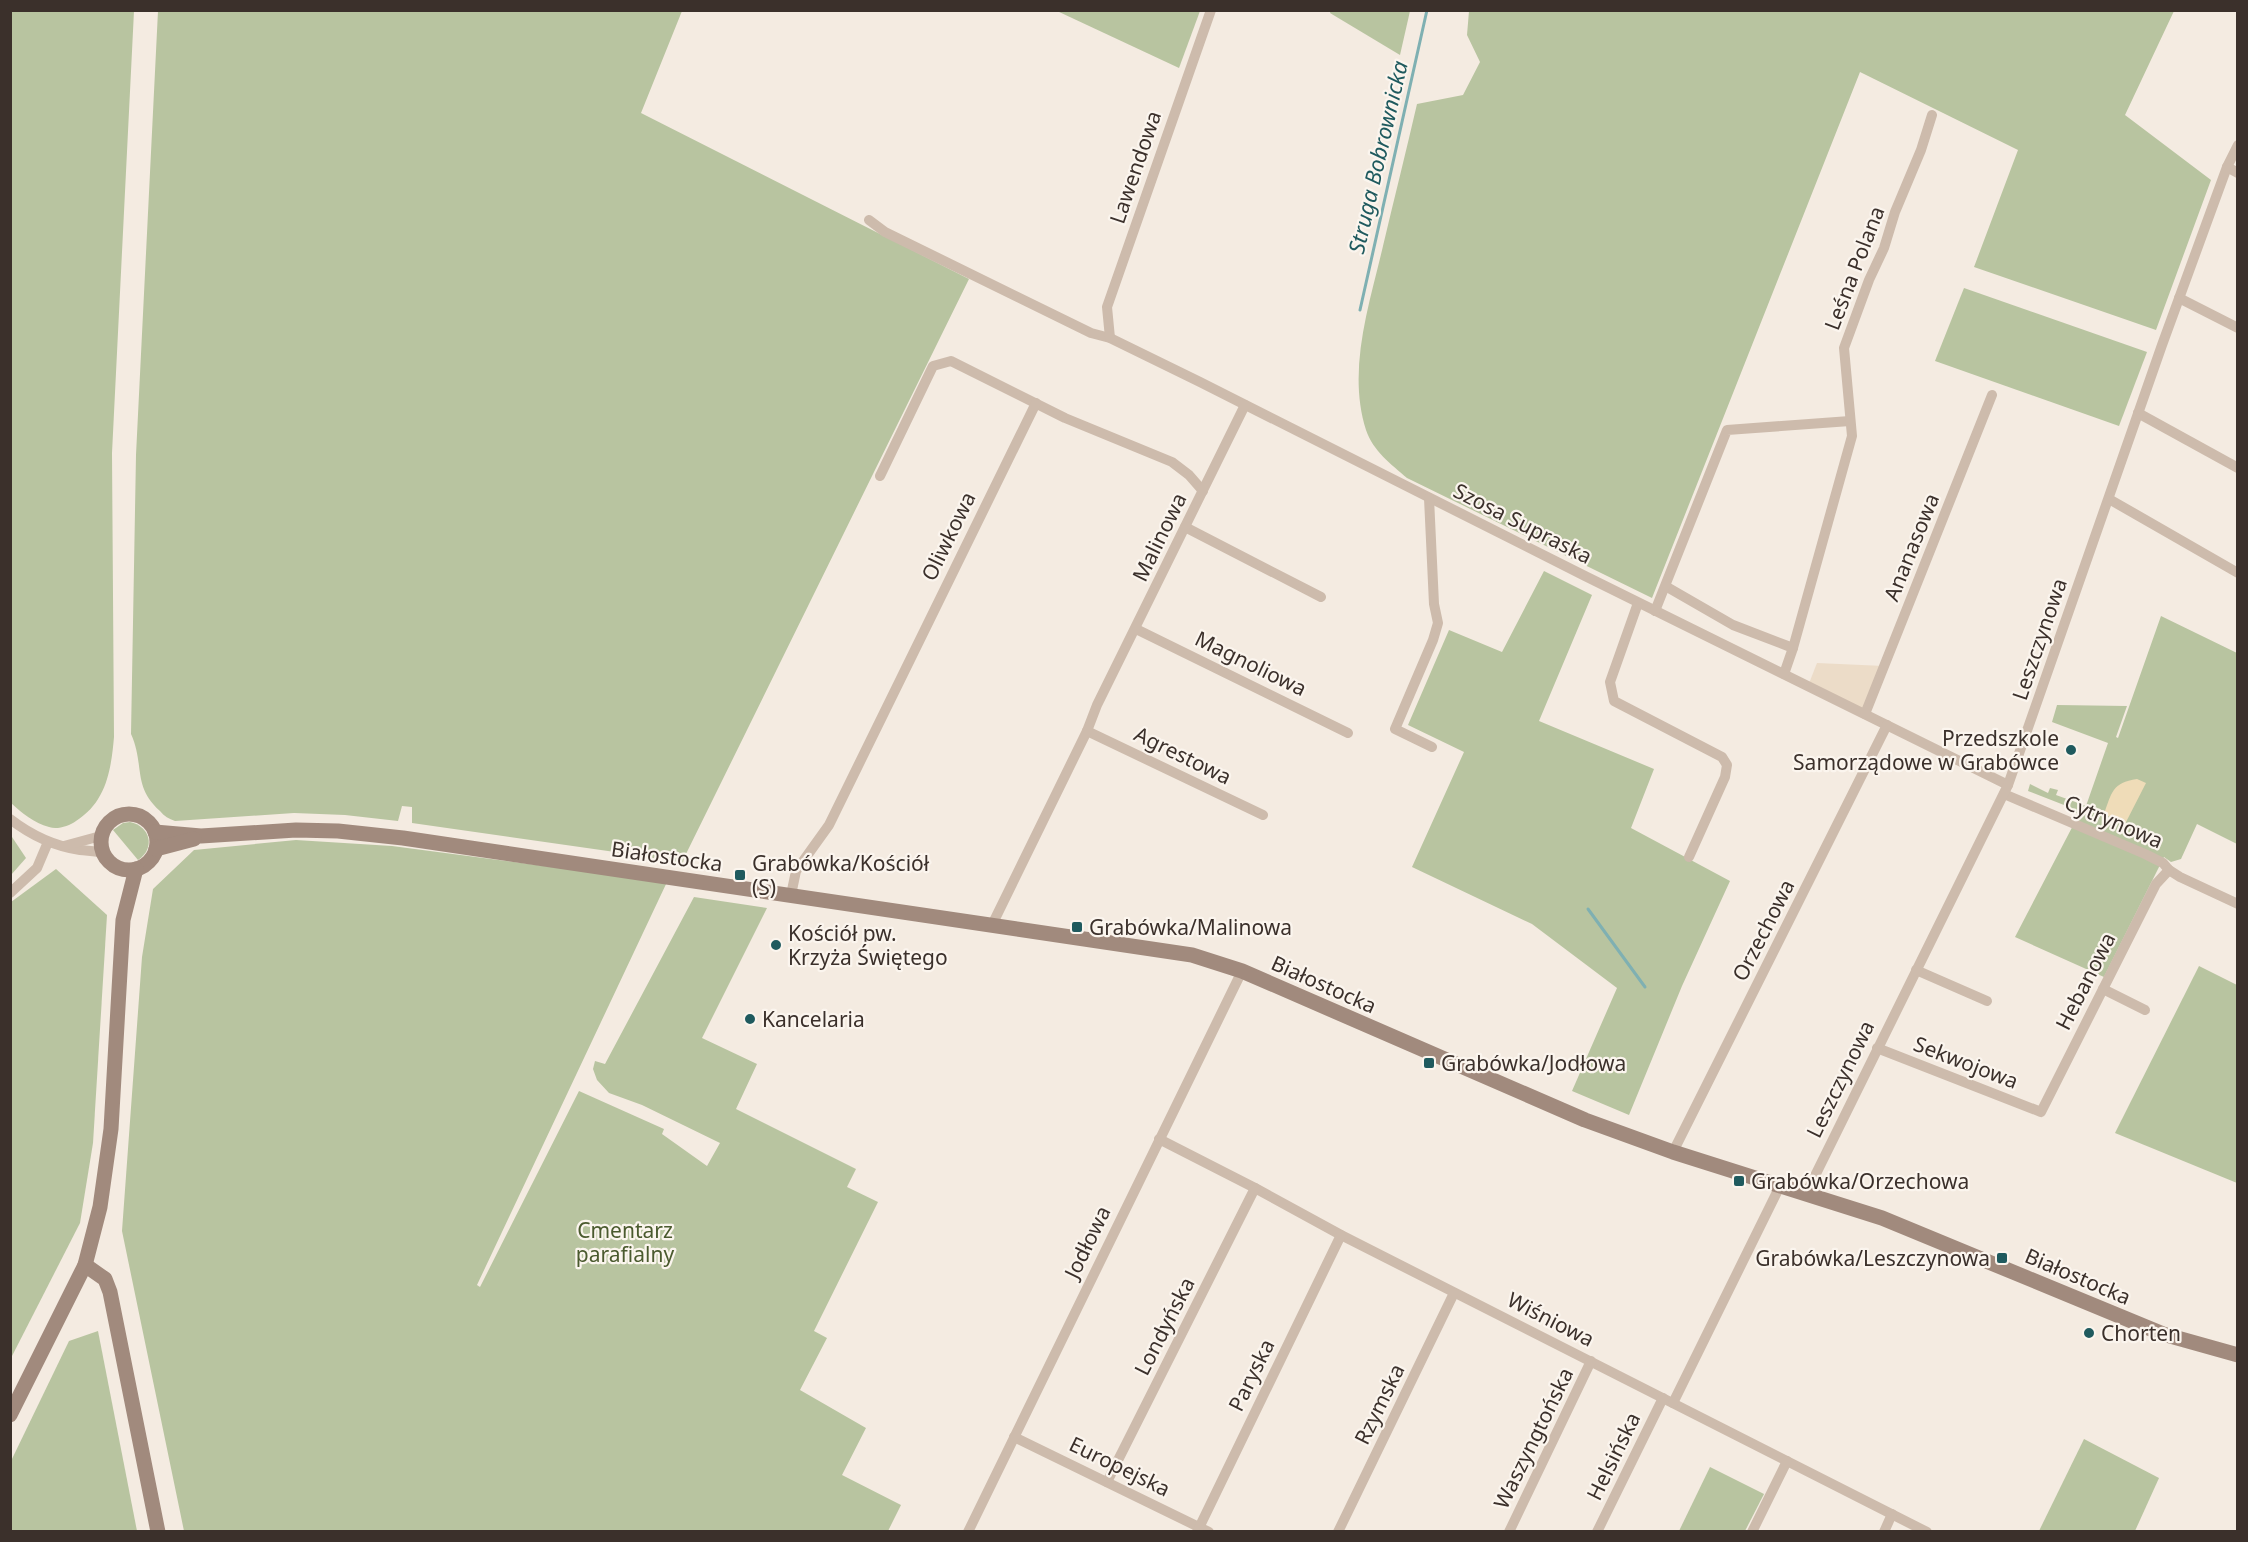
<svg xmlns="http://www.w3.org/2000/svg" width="2248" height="1542" font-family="'Noto Sans',sans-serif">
  <rect width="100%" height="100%" fill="#f4ebe1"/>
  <g fill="#b8c4a0">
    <polygon points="1331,10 1410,11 1400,55 1330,13"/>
    <path d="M10,11H134L112,453L114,737C111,771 106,802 76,821C69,826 57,830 49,827C34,823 22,813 11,803Z"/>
    <path d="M158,11H682L641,113L969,279L684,858L682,867L650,857L412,823V807L402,806L398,821L345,815L294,813L175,821C169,819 164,816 160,811C132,786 145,765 131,734L136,455Z"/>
    <polygon points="1057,11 1200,11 1179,68"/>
    <path d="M1469,11H2174L2125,115L2211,180L2156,330L1974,267L2018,150L1860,72L1652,598L1407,478C1391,464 1373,451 1366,430C1347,370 1369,306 1383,246C1394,199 1406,152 1417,104L1463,95L1480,62L1467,35Z"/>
    <polygon points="1964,288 2147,352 2119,426 1935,361"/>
    <polygon points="1544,571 1592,595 1539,721 1654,769 1631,828 1730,881 1682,986 1629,1115 1572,1091 1617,988 1532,924 1412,867 1464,752 1408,725 1449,630 1502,652"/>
    <polygon points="2161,616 2237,653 2237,844 2197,824 2181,859 2171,862 2164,857 2104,977 2015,937 2079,814 2066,809 2070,800 2086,806 2108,743 2052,722 2057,705 2127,706 2116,737 2118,738"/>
    <polygon points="2030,784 2048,793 2050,788 2058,790 2056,795 2067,799 2064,805 2028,791"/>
    <path d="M130,822C150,826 156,848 138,860L113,830L123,823Z"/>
    <polygon points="10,834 26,858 11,875 10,875"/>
    <polygon points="296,840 392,846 667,882 477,1285 480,1287 579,1091 664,1129 662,1134 707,1166 720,1143 642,1105 609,1093 597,1080 593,1069 595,1061 605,1064 694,897 767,908 702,1038 757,1064 736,1109 856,1169 847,1187 878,1202 814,1331 827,1338 800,1390 866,1428 842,1475 901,1505 888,1531 184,1531 122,1231 142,957 153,889 194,850"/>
    <polygon points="56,869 107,915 93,1143 80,1223 11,1358 11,902"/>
    <polygon points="2199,966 2237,985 2237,1183 2115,1133"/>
    <polygon points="98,1331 137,1531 11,1531 11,1461 69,1341"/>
    <polygon points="2084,1439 2159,1478 2135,1531 2039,1531"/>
    <polygon points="1710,1467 1764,1494 1745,1531 1679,1531"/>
  </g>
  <path fill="#efdcb8" d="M2137,779L2146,783L2125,824L2104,814C2112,792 2112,783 2137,779Z"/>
  <polygon fill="#ecdcc8" points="1817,663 1884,666 1865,714 1808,686"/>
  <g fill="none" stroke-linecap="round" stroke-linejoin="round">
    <g stroke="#7fb0b2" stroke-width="3">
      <polyline points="1360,310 1427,10"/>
      <polyline points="1588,909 1645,987"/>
    </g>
    <g stroke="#cdbbac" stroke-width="10">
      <polyline points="2227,167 2238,173"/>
      <polyline points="869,220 885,232 1091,333 1110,338 1200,382 1585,576 2008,785"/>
      <polyline points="2179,298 2238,328"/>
      <polyline points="1110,338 1107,307 1211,10"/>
      <polyline points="2138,413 2238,468"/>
      <polyline points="880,476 933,366 951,361 1065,418 1172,462 1189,475 1203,491"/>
      <polyline points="1429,498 1434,604 1438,623 1433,640 1395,729 1432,747"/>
      <polyline points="2109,499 2238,573"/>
      <polyline points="1185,527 1321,597"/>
      <polyline points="1667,587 1733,625 1793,648 1784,674"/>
      <polyline points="1638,603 1610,682 1614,701 1722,757 1727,765 1725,777 1689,857"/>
      <polyline points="1655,611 1727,430 1850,421"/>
      <polyline points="1136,629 1348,733"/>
      <polyline points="1793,648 1852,436 1844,348 1869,280 1884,248 1895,212 1921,150 1932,115"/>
      <polyline points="1865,714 1992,395"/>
      <polyline points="1087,731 1263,815"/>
      <polyline points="2004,794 2145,854 2163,863 2169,870 2180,877 2238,904"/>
      <path d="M10,819C32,836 53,846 80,850C88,851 96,851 104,853"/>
      <polyline points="64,846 97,837 104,831"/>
      <polyline points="10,893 37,868 48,842"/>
      <polyline points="791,895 796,871 829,825 1036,403"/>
      <polyline points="992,925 1087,731 1097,705 1245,405"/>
      <polyline points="1916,970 1987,1001"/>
      <polyline points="2103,989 2145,1010"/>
      <polyline points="1877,1048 2041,1112 2156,884 2169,870"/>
      <polyline points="1159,1139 1255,1188 1341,1235 1927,1532"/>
      <polyline points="1673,1152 1887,725"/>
      <polyline points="1806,1194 2008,785 2162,345 2227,167 2238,145"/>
      <polyline points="1673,1403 1780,1186"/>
      <polyline points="1014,1437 1209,1532"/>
      <polyline points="1107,1482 1255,1188"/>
      <polyline points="968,1532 1242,971"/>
      <polyline points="1197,1532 1341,1235"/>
      <polyline points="1338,1532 1454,1293"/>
      <polyline points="1509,1532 1591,1361"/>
      <polyline points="1597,1532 1663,1398"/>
      <polyline points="1752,1532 1787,1461"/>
      <polyline points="1884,1532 1892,1514"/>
    </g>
    <g stroke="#a18a7d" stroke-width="15">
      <circle cx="129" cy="842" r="28"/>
      <polyline points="155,832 201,836 296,830 338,831 403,838 1192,955 1242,971 1585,1120 1673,1152 1882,1218 2163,1334 2238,1355"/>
      <polyline points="156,849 194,839"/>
      <polyline points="85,1265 105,1279 110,1292 158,1532"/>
      <polyline points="10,1415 85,1265 100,1207 111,1129 123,920 136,869"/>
    </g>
  </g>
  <g fill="#1f5a5e" stroke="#fbf5ee" stroke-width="2">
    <circle cx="2071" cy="750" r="6"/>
    <rect x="734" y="869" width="12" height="12" rx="3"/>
    <rect x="1071" y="921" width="12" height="12" rx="3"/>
    <circle cx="776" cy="945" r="6"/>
    <circle cx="750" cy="1019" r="6"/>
    <rect x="1423" y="1057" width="12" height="12" rx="3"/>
    <rect x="1733" y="1175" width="12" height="12" rx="3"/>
    <rect x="1996" y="1252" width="12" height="12" rx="3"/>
    <circle cx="2089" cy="1333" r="6"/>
  </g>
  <g text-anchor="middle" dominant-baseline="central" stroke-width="4.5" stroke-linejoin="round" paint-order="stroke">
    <g font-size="21" fill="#3b302b" stroke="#fbf5ee">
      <text transform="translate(1135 167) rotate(-71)">Lawendowa</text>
      <text transform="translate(1854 268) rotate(-69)">Leśna Polana</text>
      <text transform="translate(1523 523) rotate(27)">Szosa Supraska</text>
      <text transform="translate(948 536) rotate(-64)">Oliwkowa</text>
      <text transform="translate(1159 537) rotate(-64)">Malinowa</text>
      <text transform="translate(1911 547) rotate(-68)">Ananasowa</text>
      <text transform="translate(2039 639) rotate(-71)">Leszczynowa</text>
      <text transform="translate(1251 663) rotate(26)">Magnoliowa</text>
      <text transform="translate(1183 755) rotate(26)">Agrestowa</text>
      <text transform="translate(2114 821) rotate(23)">Cytrynowa</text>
      <text transform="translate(667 856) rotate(8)">Białostocka</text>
      <text transform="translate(1763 930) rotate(-63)">Orzechowa</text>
      <text transform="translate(2085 981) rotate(-63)">Hebanowa</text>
      <text transform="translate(1324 984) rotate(24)">Białostocka</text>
      <text transform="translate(1966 1062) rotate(21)">Sekwojowa</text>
      <text transform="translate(1840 1079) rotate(-64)">Leszczynowa</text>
      <text transform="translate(1087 1242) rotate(-64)">Jodłowa</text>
      <text transform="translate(2078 1276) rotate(23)">Białostocka</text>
      <text transform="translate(1551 1319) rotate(27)">Wiśniowa</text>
      <text transform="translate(1164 1326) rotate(-63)">Londyńska</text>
      <text transform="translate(1251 1375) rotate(-64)">Paryska</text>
      <text transform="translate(1379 1404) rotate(-64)">Rzymska</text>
      <text transform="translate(1533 1438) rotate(-64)">Waszyngtońska</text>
      <text transform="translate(1613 1456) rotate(-64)">Helsińska</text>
      <text transform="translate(1120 1466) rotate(26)">Europejska</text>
    </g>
    <g font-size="21" fill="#3b302b" stroke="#fbf5ee" text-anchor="start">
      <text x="2059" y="738" text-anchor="end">Przedszkole<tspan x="2059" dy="24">Samorządowe w Grabówce</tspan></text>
      <text x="752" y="863">Grabówka/Kościół<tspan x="752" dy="24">(S)</tspan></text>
      <text x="1089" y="927">Grabówka/Malinowa</text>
      <text x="788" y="933">Kościół pw.<tspan x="788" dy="24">Krzyża Świętego</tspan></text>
      <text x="762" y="1019">Kancelaria</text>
      <text x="1441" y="1063">Grabówka/Jodłowa</text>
      <text x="1751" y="1181">Grabówka/Orzechowa</text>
      <text x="1990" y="1258" text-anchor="end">Grabówka/Leszczynowa</text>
      <text x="2101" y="1333">Chorten</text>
    </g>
    <g font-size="21" fill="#4a5a2e" stroke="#fbf5ee">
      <text x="625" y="1230">Cmentarz<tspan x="625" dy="24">parafialny</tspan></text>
    </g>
    <g font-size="22" font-style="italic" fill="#1f5a5e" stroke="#fbf5ee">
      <text transform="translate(1377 157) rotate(-77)">Struga Bobrownicka</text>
    </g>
  </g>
  <rect width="2248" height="1542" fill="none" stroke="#3b302b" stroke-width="24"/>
</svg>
